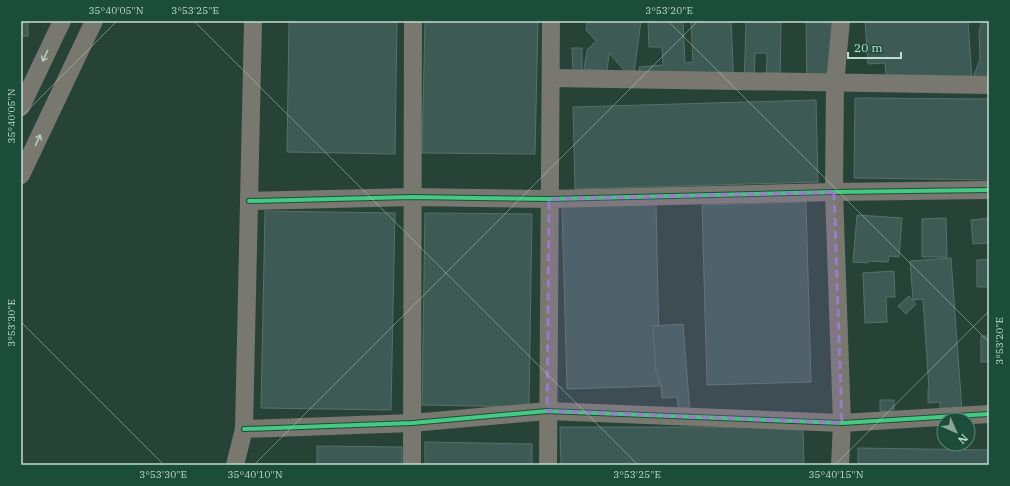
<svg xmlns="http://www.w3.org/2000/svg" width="1010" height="486" font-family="'IBM Plex Serif',serif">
  <rect width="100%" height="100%" fill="#274237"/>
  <g fill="#3d5b54" stroke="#58706a">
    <rect x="21" y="21" width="7" height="15"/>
    <polygon points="289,21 397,21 395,154 287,152"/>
    <polygon points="425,21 538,21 535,154 422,153"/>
    <polygon points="587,21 641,21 633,80 609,53 607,72 584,69 587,50 596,41 586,30"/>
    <polygon points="648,21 683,21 685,63 693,62 691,21 731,21 734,87 640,87 639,67 663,65 662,47 649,47"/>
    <polygon points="746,21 781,21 780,87 766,87 767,53 755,53 754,88 744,88"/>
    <polygon points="806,21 831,21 832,88 807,89"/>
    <polygon points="865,21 968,21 972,80 887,90 885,63 868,64"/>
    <polygon points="982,21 989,21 989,88 975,87 974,75 980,59 979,32"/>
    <polygon points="572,48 582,48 582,71 573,71"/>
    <polygon points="855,98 989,99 989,180 854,178"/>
    <polygon points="816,100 818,182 575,189 573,107"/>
    <polygon points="806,202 811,382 707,385 702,205"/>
    <polygon points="656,203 660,386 567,389 562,206"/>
    <polygon points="265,211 395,213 391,410 261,408"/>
    <polygon points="425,213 532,214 529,407 422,405"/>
    <polygon points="857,215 902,218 899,257 889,256 888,262 868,261 868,263 853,262"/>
    <polygon points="946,218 947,257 922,257 922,219"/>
    <polygon points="989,218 989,243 973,244 971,220"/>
    <polygon points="951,258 962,411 940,413 940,402 928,403 928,389 929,389 923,299 913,300 910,261"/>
    <polygon points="989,259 989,315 988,315 988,287 977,287 977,260"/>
    <polygon points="894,271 895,297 886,297 887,322 865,323 863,273"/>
    <polygon points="909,296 916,304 906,314 898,306"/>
    <polygon points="683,324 690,413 679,413 677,397 662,398 661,382 659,382 658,373 656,373 653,326"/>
    <rect x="981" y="336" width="8" height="26"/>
    <polygon points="880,400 894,400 894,412 880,411"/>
    <polygon points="560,427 803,427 804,465 561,465"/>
    <polygon points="425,442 532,444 532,465 425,465"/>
    <polygon points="317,446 402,447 402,465 317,465"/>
    <polygon points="858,448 989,450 989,465 858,465"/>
  </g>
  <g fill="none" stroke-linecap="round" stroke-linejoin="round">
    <g stroke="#787770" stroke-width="18">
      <polyline points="551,78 989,85"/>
      <polyline points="21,107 62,21"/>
      <polyline points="21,175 94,21"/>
      <polyline points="249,201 412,197 549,199 834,192 989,190"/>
      <polyline points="244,429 412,423 547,411 842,423 989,414"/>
      <polyline points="235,465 244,429 253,21"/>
      <polyline points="412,465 413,21"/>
      <polyline points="548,465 551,21"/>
      <polyline points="840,465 842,423 834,192 835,83 841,21"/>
    </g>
    <g stroke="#1c4d3a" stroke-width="6">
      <g id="cycleway">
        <polyline points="249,201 412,197 549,199 834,192 989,190"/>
        <polyline points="244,429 412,423 547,411 842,423 989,414"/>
      </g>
    </g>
    <use href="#cycleway" stroke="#46c982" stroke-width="4"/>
  </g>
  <defs><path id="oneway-shaft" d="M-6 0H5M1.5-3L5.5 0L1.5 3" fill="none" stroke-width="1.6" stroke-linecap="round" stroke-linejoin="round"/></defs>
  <g stroke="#b7ccc1">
    <use href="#oneway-shaft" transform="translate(45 56) rotate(115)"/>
    <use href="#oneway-shaft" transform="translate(38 140) rotate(-65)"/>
  </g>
  <path fill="#9b7bc6" fill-opacity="0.2" stroke="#9b7bc6" stroke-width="3" stroke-dasharray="8 5" stroke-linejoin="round" d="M834,192L842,423L547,411L549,199Z"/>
  <path fill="none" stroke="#c2dbcf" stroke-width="1" stroke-opacity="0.45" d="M194,21L638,465M668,21L989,342M21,117L117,21M21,322L164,465M254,465L698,21M835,465L989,311"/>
  <rect width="1010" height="486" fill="none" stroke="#1c4d3a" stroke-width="44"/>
  <g transform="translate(956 432) rotate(135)"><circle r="19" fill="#1c4d3a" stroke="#5e8676"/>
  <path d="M0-3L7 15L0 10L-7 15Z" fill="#8ca59a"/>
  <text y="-6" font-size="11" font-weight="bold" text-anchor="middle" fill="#c2dbcf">N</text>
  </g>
  <path d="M848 52v6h53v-6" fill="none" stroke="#c2dbcf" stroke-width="2"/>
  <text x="854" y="52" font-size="12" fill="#c2dbcf" stroke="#1c4d3a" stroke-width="3" paint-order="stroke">20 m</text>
  <rect x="22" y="22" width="966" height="442" fill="none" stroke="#c2dbcf" stroke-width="1.5"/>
  <g font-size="10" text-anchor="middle" fill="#c2dbcf">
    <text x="116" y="14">35°40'05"N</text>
    <text x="195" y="14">3°53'25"E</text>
    <text x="669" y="14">3°53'20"E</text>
    <text transform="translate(11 116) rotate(-90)" y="4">35°40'05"N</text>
    <text transform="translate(11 323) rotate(-90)" y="4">3°53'30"E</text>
    <text transform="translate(999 341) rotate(-90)" y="4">3°53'20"E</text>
    <text x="163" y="478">3°53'30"E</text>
    <text x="255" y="478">35°40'10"N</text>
    <text x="637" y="478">3°53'25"E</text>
    <text x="836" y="478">35°40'15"N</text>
  </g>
</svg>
